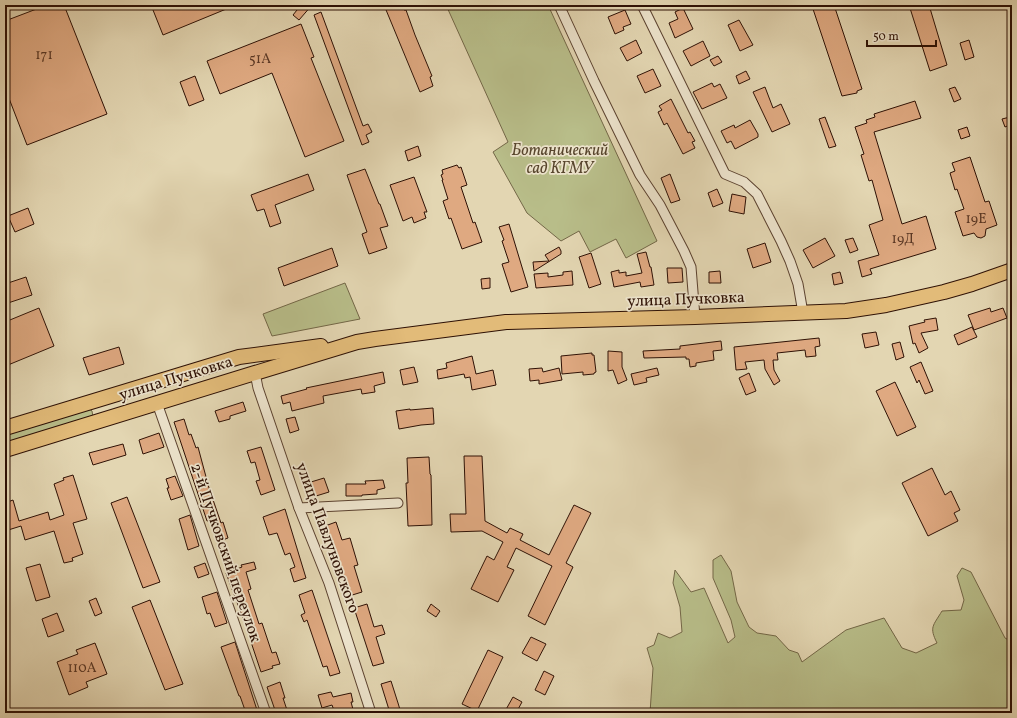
<svg xmlns="http://www.w3.org/2000/svg" width="1017" height="718" font-family="Vollkorn,serif">
  <rect width="100%" height="100%" fill="#e3d6b2"/>
  <filter id="stains"><feTurbulence type="fractalNoise" baseFrequency=".005" numOctaves="4"/><feColorMatrix values="0 0 0 0 .2 0 0 0 0 .09 0 0 0 0 .02 0 0 0 .5 -.17"/></filter>
  <radialGradient id="worn" r=".72"><stop offset=".6" stop-color="#630" stop-opacity="0"/><stop offset="1" stop-color="#630" stop-opacity=".3"/></radialGradient>
  <g fill="#b8bd89" stroke="#736747">
    <polygon points="446,5 548,5 657,241 626,258 616,239 590,252 579,231 561,241 527,213 493,152 508,142"/>
    <polygon points="345,283 360,319 272,336 263,314"/>
    <polygon points="88,408 92,411 93,417 5,445 5,433"/>
    <path d="M721,555L731,571L737,602L749,627L757,633L776,636L789,650L798,653L802,662L846,630L884,618L902,648L916,653L937,643C929,627 933,626 942,611L961,610L964,600L957,576L962,568L971,572L1005,638L1012,642V713H650L653,668L647,648L654,645L658,633L670,638L682,632L680,607L673,583L675,570L691,592L704,588L728,643L735,637L731,620L713,578V560Z"/>
  </g>
  <g fill="#dfa981" stroke="#2e1105">
    <polygon points="47,5 64,5 107,114 27,145 5,88 5,21"/>
    <polygon points="151,5 236,5 163,35"/>
    <polygon points="301,5 312,5 299,20 293,15"/>
    <polygon points="384,5 402,5 404,10 406,10 415,35 432,76 430,77 433,86 420,92"/>
    <polygon points="816,5 834,5 862,89 857,91 857,93 842,96 812,6"/>
    <polygon points="909,5 929,5 947,65 930,71"/>
    <polygon points="683,8 693,29 675,38 669,23 678,19 675,12"/>
    <polygon points="625,10 631,24 623,27 624,30 615,34 608,17"/>
    <polygon points="321,12 363,126 368,124 372,132 366,135 369,142 362,145 314,15"/>
    <polygon points="739,20 753,45 740,51 728,25"/>
    <polygon points="301,24 314,57 311,58 344,141 305,157 272,73 220,94 207,61"/>
    <polygon points="636,40 642,53 627,61 620,48"/>
    <polygon points="969,40 974,57 965,60 960,43"/>
    <polygon points="703,41 710,56 691,66 683,51"/>
    <polygon points="718,56 722,62 714,66 710,60"/>
    <polygon points="653,69 661,86 645,93 637,76"/>
    <polygon points="746,71 750,79 739,84 736,76"/>
    <polygon points="195,76 204,100 189,106 180,82"/>
    <polygon points="712,83 714,87 720,84 727,98 702,109 693,92"/>
    <polygon points="765,87 773,108 781,104 790,124 772,132 753,92"/>
    <polygon points="955,87 961,99 954,102 949,89"/>
    <polygon points="671,99 688,133 690,132 695,141 692,142 695,148 683,154 667,123 664,125 658,112 662,110 659,106"/>
    <polygon points="915,101 921,118 874,132 902,224 926,216 936,249 870,269 872,274 862,277 858,261 879,255 869,225 883,220 872,180 869,181 861,155 864,154 855,127 867,123 866,120 875,117 874,114"/>
    <polygon points="825,117 836,146 829,148 819,119"/>
    <polygon points="1010,117 1012,124 1005,127 1002,119"/>
    <polygon points="750,120 758,134 758,137 735,149 731,141 727,143 721,131 734,125 735,128"/>
    <polygon points="967,127 970,136 961,139 958,130"/>
    <polygon points="418,146 421,156 408,161 405,151"/>
    <polygon points="970,157 985,202 989,201 997,225 986,229 985,236 981,238 977,237 974,233 963,236 955,212 964,209 957,189 955,190 950,173 955,171 952,163"/>
    <polygon points="457,165 459,168 461,167 467,185 461,187 473,223 475,222 482,242 462,249 451,218 449,219 443,201 448,199 442,180 443,180 441,175 443,174 442,170"/>
    <polygon points="365,169 379,204 380,204 388,226 380,228 387,248 369,254 362,234 367,232 347,175"/>
    <polygon points="308,174 314,190 275,205 281,223 270,227 264,209 257,211 251,195"/>
    <polygon points="670,174 680,200 671,203 661,178"/>
    <polygon points="414,177 427,212 424,212 426,218 414,223 412,217 403,221 390,185"/>
    <polygon points="717,189 723,203 713,207 708,193"/>
    <polygon points="732,194 746,197 744,214 729,211"/>
    <polygon points="28,208 34,224 15,232 8,216"/>
    <polygon points="509,224 528,287 511,292 502,264 509,262 502,241 504,240 499,227"/>
    <polygon points="825,238 835,256 813,268 803,250"/>
    <polygon points="853,238 858,250 850,253 845,240"/>
    <polygon points="765,243 771,262 753,268 747,249"/>
    <polygon points="559,247 561,251 561,254 534,271 533,262 549,261 545,255"/>
    <polygon points="332,248 338,266 284,286 278,268"/>
    <polygon points="646,252 650,267 651,267 654,285 641,287 640,282 614,287 611,272 619,270 619,273 626,272 626,276 642,273 637,254"/>
    <polygon points="591,253 601,284 589,288 579,257"/>
    <polygon points="667,268 682,268 683,282 668,283"/>
    <polygon points="572,271 573,285 536,288 534,274 548,273 548,277 563,275 563,272"/>
    <polygon points="720,271 721,283 709,283 709,272"/>
    <polygon points="840,272 843,283 834,285 832,274"/>
    <polygon points="26,277 32,295 5,304 5,284"/>
    <polygon points="490,278 490,288 482,289 481,279"/>
    <polygon points="39,308 54,346 8,365 5,359 5,322"/>
    <polygon points="990,308 991,312 1003,308 1007,318 974,330 968,315"/>
    <polygon points="936,318 938,330 921,333 928,348 919,353 915,343 913,344 909,326 925,322 924,320"/>
    <polygon points="972,327 977,337 958,345 954,335"/>
    <polygon points="876,332 879,345 865,348 862,334"/>
    <polygon points="819,338 820,346 815,347 816,356 806,357 805,350 777,353 778,360 773,360 774,370 780,381 774,385 765,369 764,360 745,362 747,369 736,370 734,347"/>
    <polygon points="721,341 722,350 713,351 714,360 696,363 696,366 690,367 689,359 686,359 686,357 644,358 643,351 680,349 680,346"/>
    <polygon points="900,342 904,357 896,360 892,344"/>
    <polygon points="119,347 124,364 89,375 83,358"/>
    <polygon points="608,351 622,352 622,367 627,380 618,384 613,370 608,371"/>
    <polygon points="592,353 592,355 594,355 596,372 594,373 594,374 583,375 583,372 562,374 561,356"/>
    <polygon points="472,356 476,374 493,370 496,385 472,390 470,377 465,378 464,374 438,379 437,370 447,368 446,363"/>
    <polygon points="921,362 933,391 925,394 919,380 917,383 910,367"/>
    <polygon points="414,367 418,382 403,385 400,370"/>
    <polygon points="542,368 543,372 559,368 562,380 539,384 539,380 530,381 529,369"/>
    <polygon points="657,368 659,375 646,378 647,382 634,385 631,374"/>
    <polygon points="383,372 385,383 374,386 375,392 362,394 361,389 323,396 324,403 292,411 290,402 283,404 281,396 307,389 306,388"/>
    <polygon points="749,373 756,391 746,395 739,378"/>
    <polygon points="895,382 916,427 897,436 876,391"/>
    <polygon points="243,402 246,411 230,416 230,419 219,422 215,411"/>
    <polygon points="433,408 434,424 421,425 399,429 396,411 410,409 410,410"/>
    <polygon points="295,417 299,430 290,433 286,419"/>
    <polygon points="184,419 189,435 191,434 196,448 198,447 209,488 221,523 223,522 228,538 217,542 210,520 207,521 174,422"/>
    <polygon points="159,433 164,447 143,454 139,440"/>
    <polygon points="123,444 126,455 93,465 89,453"/>
    <polygon points="261,447 275,490 261,495 256,481 260,480 255,462 251,463 247,451"/>
    <polygon points="464,456 482,456 485,521 507,533 510,528 523,534 520,540 549,555 574,505 591,513 566,563 573,567 545,625 528,616 552,566 516,548 507,567 514,570 498,602 471,589 487,556 494,560 503,542 482,531 451,532 450,514 466,514"/>
    <polygon points="429,457 430,474 431,475 432,525 408,526 406,483 408,483 407,458"/>
    <polygon points="932,468 945,495 951,491 960,510 954,513 958,521 928,536 902,483"/>
    <polygon points="73,475 87,519 73,523 83,554 72,558 73,561 64,563 54,531 25,540 21,526 5,531 5,503 13,500 19,521 48,512 50,520 64,515 54,484 64,480 63,478"/>
    <polygon points="175,476 183,496 171,500 167,488 169,488 166,479"/>
    <polygon points="324,478 329,492 316,496 311,482"/>
    <polygon points="383,480 385,488 377,490 377,494 362,495 362,496 346,496 346,484 366,484 365,481"/>
    <polygon points="127,497 160,582 143,588 111,503"/>
    <polygon points="285,509 306,578 294,582 290,569 295,567 290,553 285,555 277,533 269,535 263,517"/>
    <polygon points="190,515 199,546 188,550 179,519"/>
    <polygon points="336,522 342,540 350,538 358,565 354,566 362,592 349,596 331,537 329,538 325,526"/>
    <polygon points="254,562 256,569 246,572 251,589 248,590 259,624 262,623 272,653 276,652 280,664 272,666 273,668 261,672 244,621 226,573 242,567 241,565"/>
    <polygon points="205,563 209,574 198,578 194,567"/>
    <polygon points="40,564 50,597 36,601 26,568"/>
    <polygon points="312,590 340,673 330,676 327,666 323,667 307,620 304,622 301,615 305,613 299,595"/>
    <polygon points="217,592 227,623 215,627 210,613 207,614 202,597"/>
    <polygon points="96,598 102,613 95,616 89,601"/>
    <polygon points="150,600 183,684 165,690 132,607"/>
    <polygon points="367,604 374,627 382,625 385,634 376,637 384,663 373,666 354,608"/>
    <polygon points="431,604 440,611 436,617 427,611"/>
    <polygon points="57,613 64,631 48,637 42,619"/>
    <polygon points="531,637 546,644 537,661 522,653"/>
    <polygon points="235,642 257,710 246,713 240,696 239,696 221,647"/>
    <polygon points="95,643 107,674 86,682 88,687 69,695 57,662 78,654 76,650"/>
    <polygon points="488,650 503,657 477,711 462,704"/>
    <polygon points="544,671 554,676 545,695 535,690"/>
    <polygon points="391,681 398,703 401,713 390,713 381,684"/>
    <polygon points="280,682 285,698 283,698 288,713 276,713 267,687"/>
    <polygon points="331,692 333,697 351,693 353,702 351,702 354,713 335,713 332,705 322,708 318,695"/>
    <polygon points="513,697 522,702 516,713 504,713"/>
  </g>
  <g fill="none" stroke-linecap="round" stroke-linejoin="round">
    <g stroke="#5b4230" stroke-width="11">
      <g id="street">
        <polyline points="559,5 594,81 640,175 660,205 684,251 691,267 695,317"/>
        <polyline points="642,5 725,174 744,182 757,194 781,241 790,261 798,284 803,313"/>
        <polyline points="255,373 258,388 299,508 329,583 371,713"/>
        <polyline points="157,403 266,713"/>
        <polyline points="299,508 398,503"/>
      </g>
    </g>
    <g stroke="#2e1105" stroke-width="16">
      <g id="primary">
        <polyline points="5,428 239,357 321,346"/>
        <polyline points="5,450 255,373 357,342 375,339 506,322 695,317 846,311 886,305 944,292 972,284 1012,270"/>
      </g>
    </g>
    <use href="#street" stroke="#ede4cd" stroke-width="9"/>
    <use href="#primary" stroke="#e2bb79" stroke-width="14"/>
  </g>
  <g text-anchor="middle" dominant-baseline="central" stroke-width="3.5" stroke-linejoin="round" paint-order="stroke">
    <g font-size="14" fill="#5a3724">
      <text x="44" y="55">171</text>
      <text x="260" y="59">51А</text>
      <text x="976" y="219">19Е</text>
      <text x="903" y="239">19Д</text>
      <text x="82" y="668">110А</text>
    </g>
    <g font-size="16" font-style="italic" fill="#57452d" stroke="#ede4cd">
      <text x="560" y="151">Ботанический<tspan x="560" dy="18">сад КГМУ</tspan></text>
    </g>
    <g font-size="16" fill="#2e1105" stroke="#ede4cd">
      <text transform="translate(686 300) rotate(-2)">улица Пучковка</text>
      <text transform="translate(176 379) rotate(-17)">улица Пучковка</text>
      <text transform="translate(327 538) rotate(70)">улица Павлуновского</text>
      <text transform="translate(225 553) rotate(71)">2-й Пучковский переулок</text>
    </g>
  </g>
  <rect width="1017" height="718" fill="none" stroke="#e3d6b2" stroke-width="20"/>
  <rect x="6" y="6" width="1005" height="706" fill="none" stroke="#2e1105" stroke-width="2"/>
  <rect x="10" y="10" width="997" height="698" fill="none" stroke="#2e1105"/>
  <path d="M867 40v6h69v-6" fill="none" stroke="#2e1105" stroke-width="2"/>
  <text x="873" y="40" font-size="12" fill="#2e1105" stroke="#ede4cd" stroke-width="3" paint-order="stroke">50 m</text>
  <rect width="100%" height="100%" filter="url(#stains)"/>
  <rect width="100%" height="100%" fill="url(#worn)"/>
</svg>
